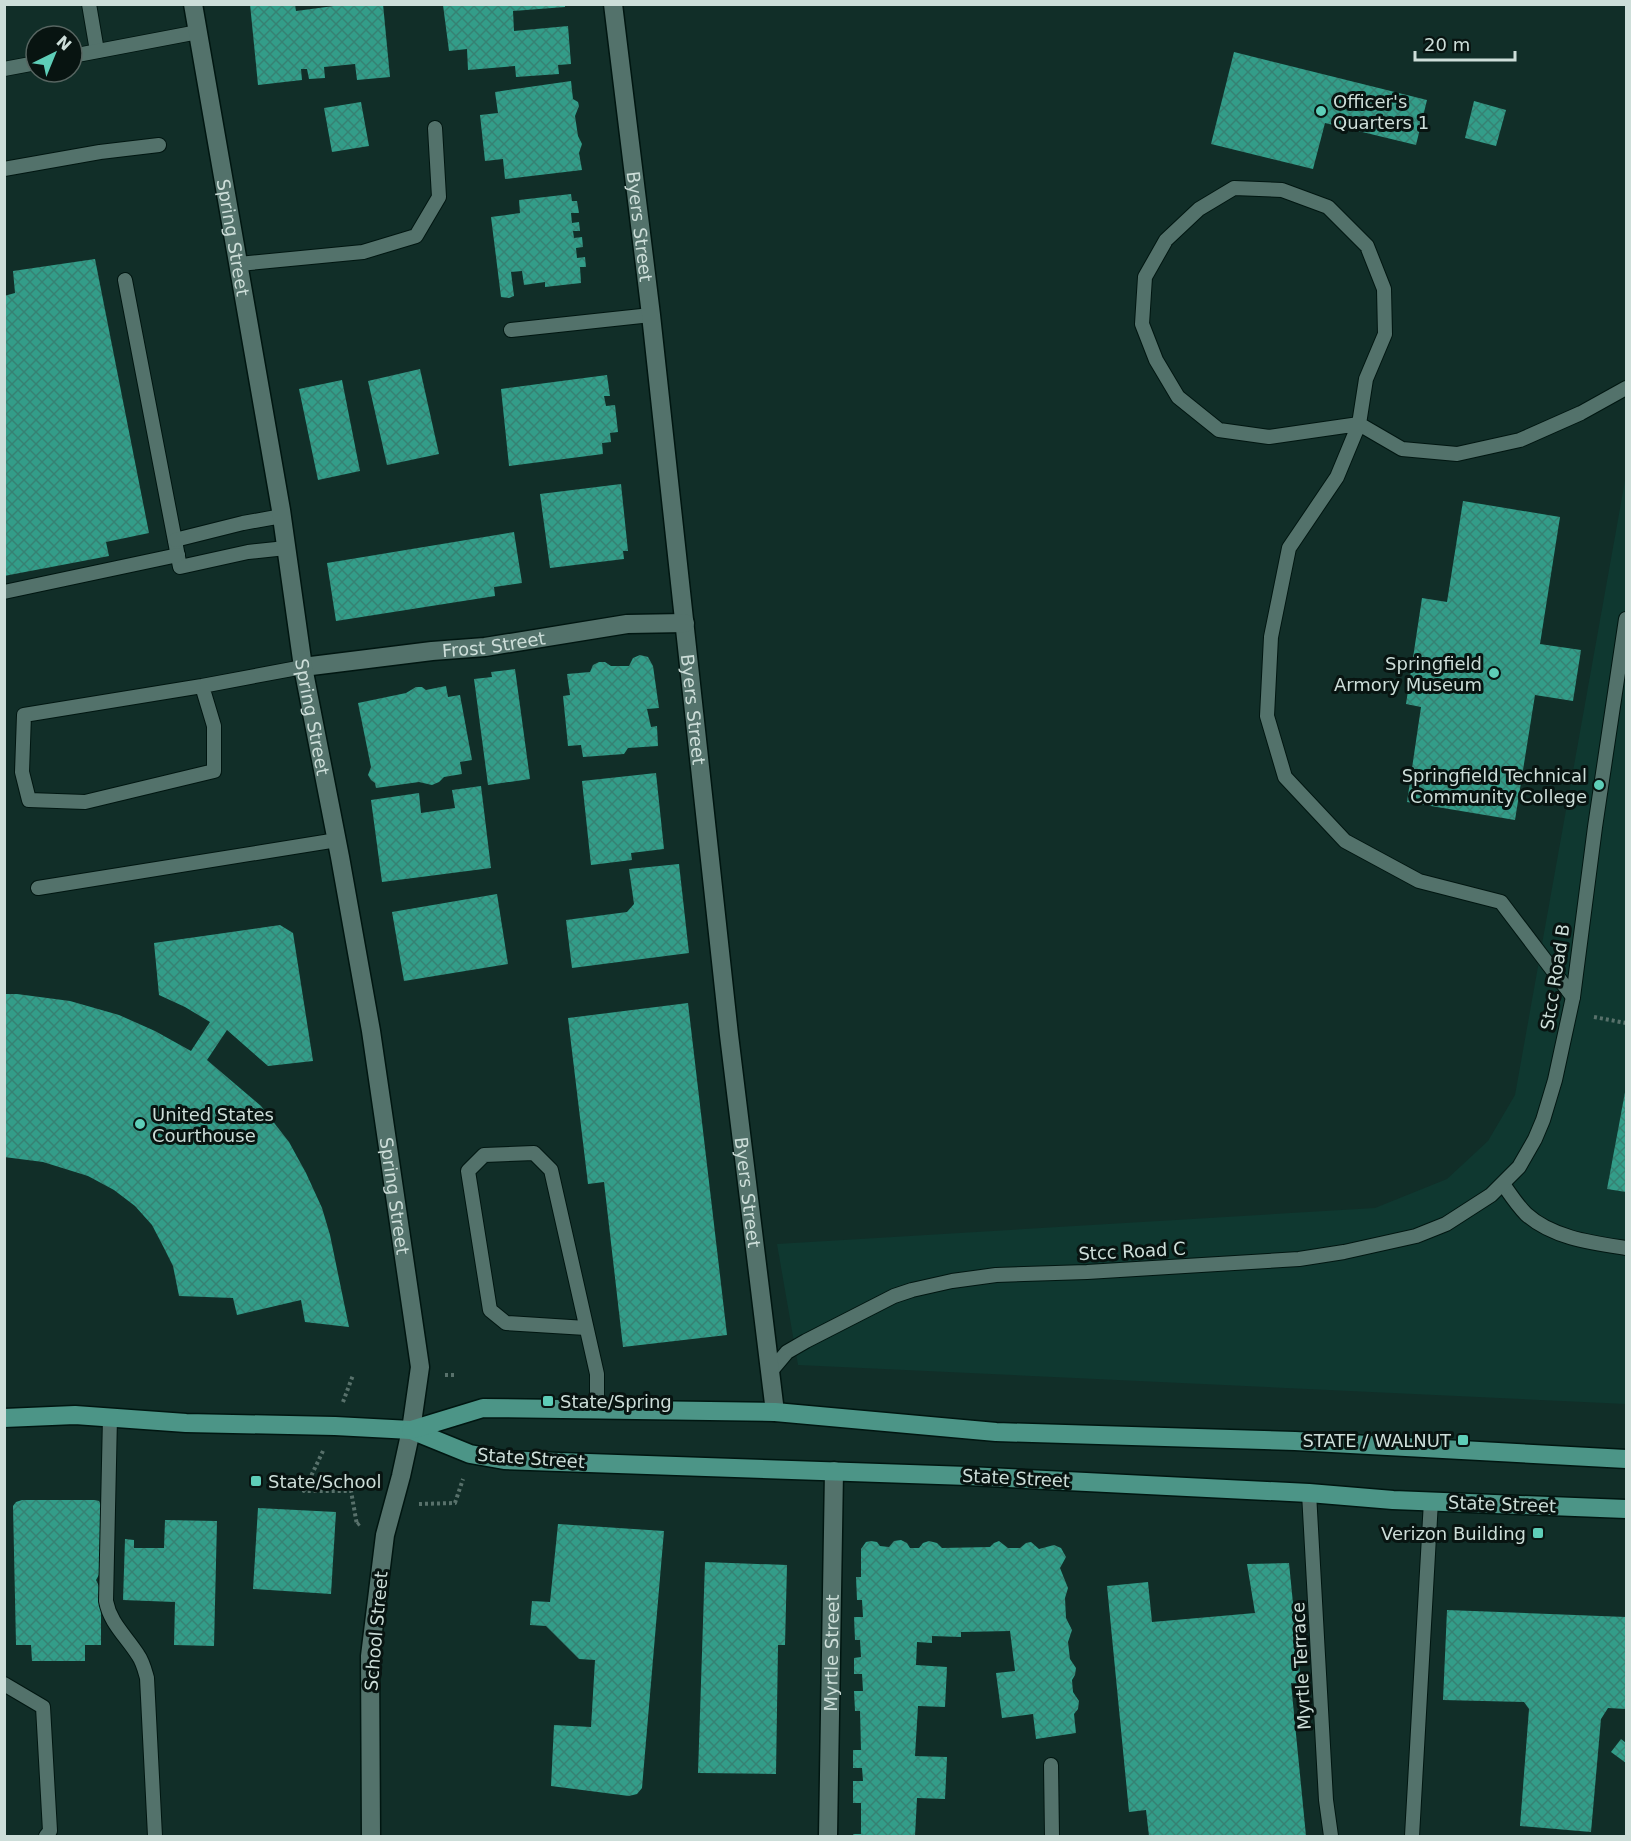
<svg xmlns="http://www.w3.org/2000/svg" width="1631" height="1841" font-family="'DejaVu Sans',sans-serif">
  <defs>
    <pattern id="building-cross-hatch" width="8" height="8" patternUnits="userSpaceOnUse" patternTransform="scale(1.5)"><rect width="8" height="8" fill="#339d89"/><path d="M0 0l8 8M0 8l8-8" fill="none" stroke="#368273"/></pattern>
  </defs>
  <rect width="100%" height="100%" fill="#112e28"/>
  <polygon fill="#0f3830" points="1626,475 1626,1404 798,1365 777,1244 1375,1208 1447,1179 1488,1141 1515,1095"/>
  <g fill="url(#building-cross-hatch)">
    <polygon points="250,4 295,4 296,11 349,4 383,4 390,77 357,80 355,64 324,67 325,78 309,79 307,69 301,69 302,80 258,85"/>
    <polygon points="565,4 565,7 513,11 514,31 568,26 571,64 558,65 559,74 516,77 515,66 468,70 467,49 449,51 443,5"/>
    <polygon points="1234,52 1427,100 1416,145 1325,123 1313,169 1211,144"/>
    <polygon points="571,81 573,99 578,102 579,106 575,116 578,136 582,144 579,153 582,170 505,179 503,159 485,161 480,115 498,113 495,92"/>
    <polygon points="1474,101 1506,110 1496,146 1465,138"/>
    <polygon points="361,102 369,146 332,152 324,108"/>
    <polygon points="571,194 572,201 577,201 579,213 571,213 572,223 579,222 580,231 573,231 574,238 582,237 583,247 576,248 577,258 585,257 586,267 580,267 581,283 545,287 545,282 524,285 522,271 511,272 514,296 509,298 501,297 491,217 520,213 519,200"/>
    <polygon points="95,259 149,533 106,542 109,556 4,576 4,296 15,293 13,271"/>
    <polygon points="420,369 439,454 387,465 368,381"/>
    <polygon points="607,375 610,396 604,396 606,406 615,405 618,432 610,433 611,442 602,443 603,454 509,466 501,389"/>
    <polygon points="342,380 360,471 318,480 299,389"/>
    <polygon points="621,484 628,551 623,551 624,559 550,568 540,494"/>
    <polygon points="1463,501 1560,517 1540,644 1581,650 1573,701 1535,695 1515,820 1407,802 1421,707 1406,704 1422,598 1447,602"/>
    <polygon points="514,532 522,583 494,587 495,596 336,621 327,563"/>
    <polygon points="640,655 648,657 653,666 659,708 647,709 651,727 657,726 658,746 628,748 624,754 583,757 581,745 568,746 563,696 570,695 567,674 590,672 593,665 599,662 605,662 611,666 629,666 633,658"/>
    <polygon points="515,669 530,779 488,785 474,679 492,677 491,672"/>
    <polygon points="446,686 448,697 460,695 472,760 460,762 462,774 444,777 439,782 432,785 419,782 376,788 375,783 371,780 368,775 371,767 358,703 406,693 416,687 422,687 426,690"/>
    <polygon points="656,773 664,849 631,853 632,860 591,865 582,781"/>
    <polygon points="481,786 491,868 382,882 371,800 419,793 421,813 455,808 452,790"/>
    <polygon points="679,864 689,953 572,968 566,920 627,912 634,904 629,869"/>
    <polygon points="497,894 508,964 404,981 392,912"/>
    <polygon points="280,925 293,933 313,1061 268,1066 227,1030 207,1060 261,1106 289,1142 306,1173 322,1208 330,1235 349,1327 305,1322 301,1300 237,1315 233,1298 179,1296 173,1266 164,1248 152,1225 135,1206 114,1190 88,1176 43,1162 4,1157 4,994 17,994 70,1001 119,1015 155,1031 191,1051 210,1022 185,1007 159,995 154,943"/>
    <polygon points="688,1003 727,1335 623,1347 604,1182 588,1184 568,1018"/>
    <polygon points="1626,1087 1626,1192 1607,1189"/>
    <polygon points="22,1500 95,1500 99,1501 101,1505 101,1571 96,1580 101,1590 101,1645 85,1645 85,1661 32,1661 31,1645 16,1645 13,1506 16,1502"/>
    <polygon points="258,1508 336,1512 331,1594 253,1589"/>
    <polygon points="165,1520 217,1521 214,1646 174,1645 175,1602 123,1600 125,1539 134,1540 134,1548 164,1548"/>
    <polygon points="558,1524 664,1531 642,1788 637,1794 629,1796 551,1786 554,1725 591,1727 595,1660 579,1659 546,1626 530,1625 532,1601 550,1602"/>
    <polygon points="901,1540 907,1543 910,1548 919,1548 923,1543 929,1541 937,1543 942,1548 990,1547 994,1543 999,1541 1008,1548 1020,1548 1026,1543 1031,1542 1039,1549 1054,1545 1061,1548 1066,1557 1060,1568 1068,1588 1065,1598 1066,1618 1072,1630 1068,1642 1070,1659 1076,1668 1075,1675 1072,1680 1073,1692 1079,1701 1078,1709 1074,1714 1076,1733 1036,1739 1033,1714 1002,1718 996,1673 1015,1671 1010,1631 961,1632 961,1637 932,1636 932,1643 917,1642 916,1665 947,1667 945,1707 918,1706 915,1756 947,1757 945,1799 917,1798 915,1836 854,1836 853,1834 861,1834 861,1803 853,1803 853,1781 863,1781 862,1768 853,1768 853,1750 861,1750 860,1711 855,1711 854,1691 863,1691 862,1674 854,1674 854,1658 861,1657 860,1640 855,1640 854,1617 863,1617 862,1600 857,1600 856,1577 861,1577 861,1549 866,1542 871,1541 877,1542 880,1546 889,1547 894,1541"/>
    <polygon points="705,1562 787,1565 785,1645 778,1645 776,1774 698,1773"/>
    <polygon points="1289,1563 1301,1684 1291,1683 1306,1836 1149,1836 1146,1810 1129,1812 1107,1586 1148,1582 1152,1622 1255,1613 1247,1564"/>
    <polygon points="1447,1610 1626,1617 1626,1709 1608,1708 1601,1719 1591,1832 1520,1826 1529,1709 1524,1702 1443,1700"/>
    <polygon points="1621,1739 1626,1743 1626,1763 1611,1752"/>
  </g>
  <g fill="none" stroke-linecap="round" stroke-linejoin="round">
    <g stroke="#001611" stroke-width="16">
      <g id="lane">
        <polyline points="89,4 97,51"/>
        <polyline points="72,56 198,32"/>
        <polyline points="4,69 36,63"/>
        <polyline points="4,169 100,152 159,145"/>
        <polyline points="239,264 363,252 416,236 439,197 435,128"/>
        <polyline points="125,280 180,567 248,552 286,548"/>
        <polyline points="511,330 651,315"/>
        <polyline points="175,540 243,523 282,516"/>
        <polyline points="4,592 178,555"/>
        <polyline points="202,686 214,726 214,771 85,802 29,800 22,772 24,715 202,686 303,667"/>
        <polyline points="38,888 337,840"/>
        <polyline points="1573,997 1501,902 1419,881 1345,841 1285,777 1267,716 1271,637 1289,548 1337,477 1359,424 1366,379 1385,334 1384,289 1367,246 1328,207 1282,190 1234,188 1199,209 1166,240 1145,277 1142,324 1156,360 1178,397 1219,430 1269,437 1359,424 1402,449 1457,454 1520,440 1581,413 1626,388"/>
        <path d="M1503,1184C1510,1194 1517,1205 1526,1214C1552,1238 1593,1243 1626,1248"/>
        <polyline points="586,1328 506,1323 490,1310 468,1171 484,1155 534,1153 551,1170 597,1374 597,1410"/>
        <polyline points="771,1371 787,1352 806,1341 894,1296 912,1290 952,1281 996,1275 1087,1272 1299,1259 1344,1252 1416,1236 1446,1224 1491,1195 1519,1167 1535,1139 1543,1120 1555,1080 1573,997 1595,827 1626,619"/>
        <path d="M110,1417L106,1601C110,1623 126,1636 138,1655C143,1662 145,1671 147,1678L155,1836"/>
        <polyline points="1309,1493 1326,1800 1331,1836"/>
        <polyline points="4,1684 43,1707 50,1831 46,1836"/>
        <polyline points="1051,1765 1052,1836"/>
        <polyline points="1412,1836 1431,1501"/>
      </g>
    </g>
    <g stroke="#001611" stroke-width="21">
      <g id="street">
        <path id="s1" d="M613,4L651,315L729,1035L775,1412"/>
        <path id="s2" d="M303,667L432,651L485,647L627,624L685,623"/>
        <path id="s3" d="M828,1836L834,1471"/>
      </g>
    </g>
    <g stroke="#001611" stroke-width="21">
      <g id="secondary">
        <path id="s4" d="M193,4L281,510L303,667L340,857L371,1031L420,1367L411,1430L401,1476L385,1535L370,1656L371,1836"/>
      </g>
    </g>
    <g stroke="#001611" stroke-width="21">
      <g id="primary">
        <polyline points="4,1418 75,1415 186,1423 335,1426 411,1430 470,1454 504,1460 968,1476 1309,1493 1393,1500 1626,1509"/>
        <polyline points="411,1430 483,1408 775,1412 996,1432 1295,1441 1626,1459"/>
      </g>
    </g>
    <g stroke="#58716b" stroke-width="4" stroke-dasharray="3 3" stroke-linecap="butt">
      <polyline points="1594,1017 1626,1023"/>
      <polyline points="445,1375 456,1375"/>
      <polyline points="343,1402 353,1375"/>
      <polyline points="323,1451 304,1491 351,1491 357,1525 361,1522"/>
      <polyline points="419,1504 455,1503 463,1479"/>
    </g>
    <use href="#lane" stroke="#53726b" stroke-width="14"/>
    <use href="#street" stroke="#53726b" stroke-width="18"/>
    <use href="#secondary" stroke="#53726b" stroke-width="18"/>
    <use href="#primary" stroke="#4c9587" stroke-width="18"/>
  </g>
  <g fill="#5eceb8" stroke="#081411" stroke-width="2">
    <circle cx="1321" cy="111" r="6"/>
    <circle cx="1494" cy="673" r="6"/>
    <circle cx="1599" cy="785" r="6"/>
    <circle cx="140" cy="1124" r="6"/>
    <rect x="542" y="1395" width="12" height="12" rx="3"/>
    <rect x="1457" y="1434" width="12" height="12" rx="3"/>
    <rect x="250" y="1475" width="12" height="12" rx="3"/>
    <rect x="1532" y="1527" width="12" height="12" rx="3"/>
  </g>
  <g text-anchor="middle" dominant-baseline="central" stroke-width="6" stroke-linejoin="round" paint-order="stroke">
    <g font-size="18" fill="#cdded9" stroke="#081411" text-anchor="start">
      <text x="1333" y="101">Officer's<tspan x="1333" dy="21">Quarters 1</tspan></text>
      <text x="1482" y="663" text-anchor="end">Springfield<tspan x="1482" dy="21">Armory Museum</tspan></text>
      <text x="1587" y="775" text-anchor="end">Springfield Technical<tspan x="1587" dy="21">Community College</tspan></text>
      <text x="152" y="1114">United States<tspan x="152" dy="21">Courthouse</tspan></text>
      <text x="560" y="1401">State/Spring</text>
      <text x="1451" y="1440" text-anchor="end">STATE / WALNUT</text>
      <text x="268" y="1481">State/School</text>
      <text x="1526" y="1533" text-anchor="end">Verizon Building</text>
    </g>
    <g font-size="18" fill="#cdded9" stroke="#081411">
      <text stroke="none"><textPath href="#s1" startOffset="224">Byers Street</textPath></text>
      <text stroke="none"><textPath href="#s4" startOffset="237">Spring Street</textPath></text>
      <text stroke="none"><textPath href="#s2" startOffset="192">Frost Street</textPath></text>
      <text stroke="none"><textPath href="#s1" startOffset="710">Byers Street</textPath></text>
      <text stroke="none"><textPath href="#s4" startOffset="723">Spring Street</textPath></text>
      <text transform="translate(1555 977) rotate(-81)">Stcc Road B</text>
      <text stroke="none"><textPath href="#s1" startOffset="1196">Byers Street</textPath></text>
      <text stroke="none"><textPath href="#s4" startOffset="1209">Spring Street</textPath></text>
      <text transform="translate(1132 1251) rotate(-3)">Stcc Road C</text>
      <text transform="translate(531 1458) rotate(4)">State Street</text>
      <text transform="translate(1016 1478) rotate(3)">State Street</text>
      <text transform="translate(1502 1504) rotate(2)">State Street</text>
      <text transform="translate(376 1631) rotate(-85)">School Street</text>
      <text stroke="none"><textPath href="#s3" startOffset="183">Myrtle Street</textPath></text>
      <text transform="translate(1301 1666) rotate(-93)">Myrtle Terrace</text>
    </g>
  </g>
  <rect width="1631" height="1841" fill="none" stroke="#cdded9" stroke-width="12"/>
  <g transform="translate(54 54) rotate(43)"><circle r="28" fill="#081411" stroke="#576561" stroke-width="1.5"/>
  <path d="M0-4.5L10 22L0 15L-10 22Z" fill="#5eceb8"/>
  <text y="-9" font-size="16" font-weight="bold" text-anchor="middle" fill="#cdded9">N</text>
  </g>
  <path d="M1415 51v9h100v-9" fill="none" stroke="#cdded9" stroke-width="3"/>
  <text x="1424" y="51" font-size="18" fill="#cdded9" stroke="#081411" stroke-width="4.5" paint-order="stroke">20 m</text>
</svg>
